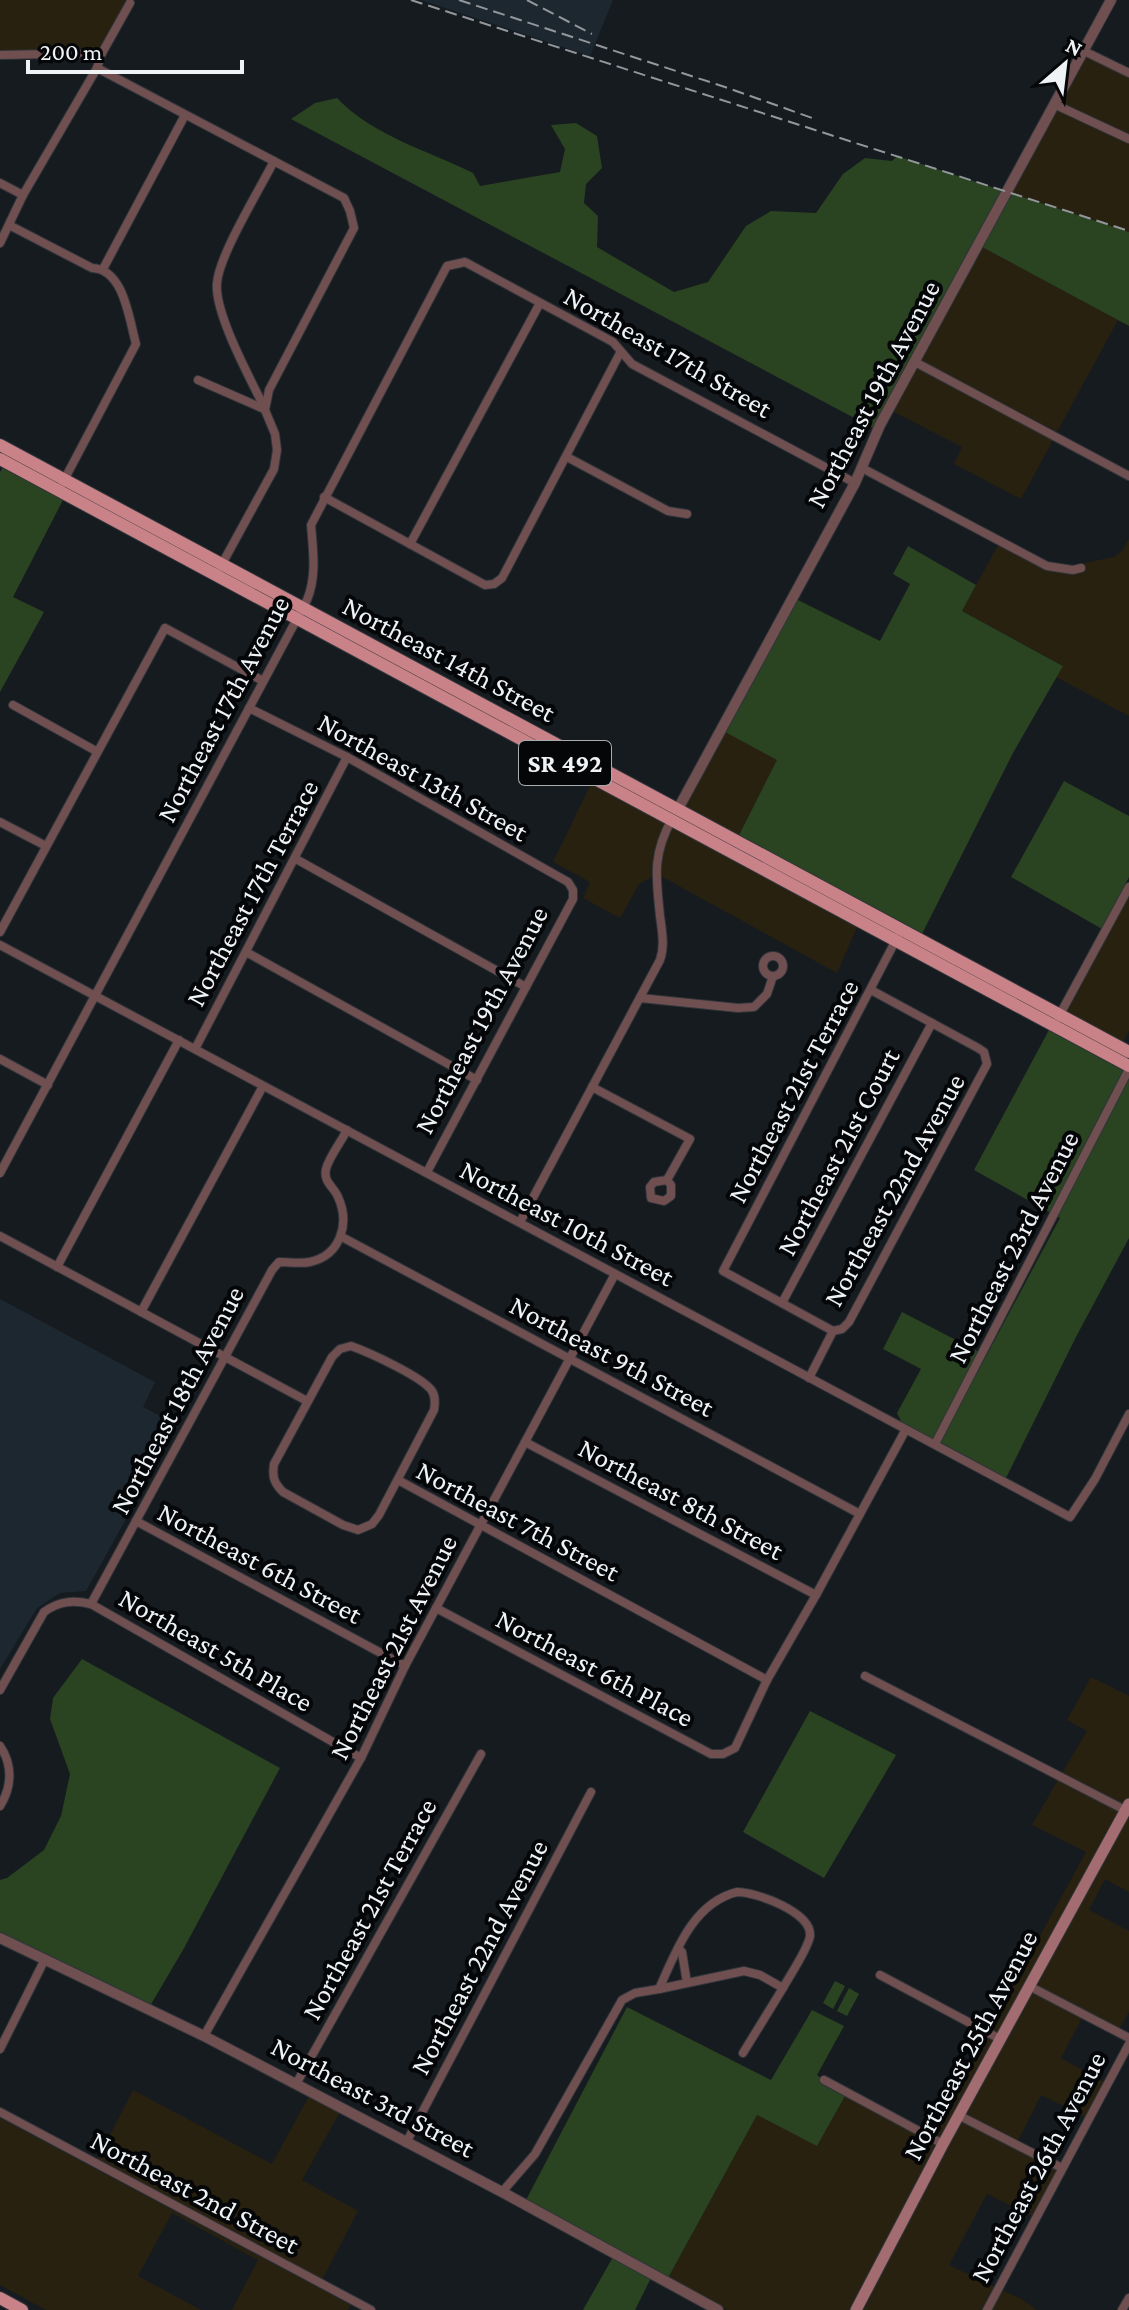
<svg xmlns="http://www.w3.org/2000/svg" width="1129" height="2310" font-family="'Crimson Pro',serif">
  <rect width="100%" height="100%" fill="#161b20"/>
  <g fill="#282110">
    <polygon points="0,0 128,0 99,49 0,51"/>
    <polygon points="1086,56 1129,78 1129,134 1061,103"/>
    <polygon points="1057,110 1129,143 1129,232 1011,193"/>
    <polygon points="982,247 1118,320 1057,432 920,360"/>
    <polygon points="916,367 1053,440 1021,499 954,464 962,447 892,411"/>
    <polygon points="1129,539 1129,716 1056,677 1062,665 962,611 998,545 1045,569 1073,574 1085,571 1084,563 1114,557 1121,552"/>
    <polygon points="725,732 778,760 738,837 683,808"/>
    <polygon points="592,782 666,822 653,854 652,877 639,884 620,918 583,898 590,882 553,862"/>
    <polygon points="673,825 858,925 837,973 659,875 667,837"/>
    <polygon points="1129,895 1129,1031 1122,1043 1064,1013"/>
    <polygon points="1091,1677 1129,1696 1129,1797 1124,1805 1062,1773 1087,1731 1067,1720"/>
    <polygon points="1058,1780 1120,1812 999,2034 989,2029 1086,1852 1032,1825"/>
    <polygon points="1129,1811 1129,1892 1105,1879 1089,1910 1129,1931 1129,2012 1120,2028 1034,1984"/>
    <polygon points="1030,1991 1082,2018 1061,2058 1104,2082 1085,2117 1041,2095 1018,2141 964,2113"/>
    <polygon points="985,2036 995,2041 941,2139 932,2134"/>
    <polygon points="133,2090 272,2164 309,2096 340,2112 302,2180 358,2211 322,2280 97,2160"/>
    <polygon points="845,2096 938,2146 852,2310 727,2310 668,2278 757,2115 817,2145"/>
    <polygon points="0,2118 351,2305 348,2310 232,2310 258,2260 172,2213 138,2276 201,2310 46,2310 0,2285"/>
    <polygon points="960,2121 1057,2170 1032,2216 987,2194 949,2265 995,2287 983,2310 860,2310"/>
    <polygon points="1001,2290 1020,2298 1037,2310 991,2310"/>
  </g>
  <g fill="#1d2730">
    <polygon points="421,0 613,0 590,56"/>
    <polygon points="0,1299 155,1382 143,1407 178,1425 86,1591 60,1593 37,1608 0,1669"/>
  </g>
  <g fill="#2a4321">
    <path d="M337,98C373,136 427,150 473,173L480,186L560,172L565,149L551,125L576,123L597,136L602,168L586,184L584,203L598,216L597,247L674,292L708,282L746,226L771,211L816,213L843,174L865,158L892,161L897,156L1004,191L875,429L291,119L315,103Z"/>
    <polygon points="1011,193 1129,232 1129,326 982,247"/>
    <polygon points="4,466 64,498 13,597 44,612 0,692 0,472"/>
    <polygon points="908,546 976,585 962,611 1063,666 1013,753 921,936 738,837 777,760 725,732 796,599 880,641 910,584 893,574"/>
    <polygon points="1064,781 1129,816 1129,877 1102,929 1011,877"/>
    <polygon points="1050,1028 1125,1069 1051,1213 974,1170"/>
    <polygon points="1129,1078 1129,1238 1077,1335 1006,1478 940,1442 1060,1218 1057,1216"/>
    <polygon points="902,1312 979,1352 934,1439 903,1425 897,1413 921,1369 883,1349"/>
    <polygon points="82,1659 280,1768 183,1950 150,2006 0,1934 0,1880 7,1878 44,1850 61,1816 70,1774 50,1719 53,1698"/>
    <polygon points="810,1711 896,1755 824,1878 743,1832"/>
    <polygon points="835,1981 845,1986 833,2009 823,2003"/>
    <polygon points="849,1988 859,1994 847,2016 837,2011"/>
    <polygon points="627,2007 771,2080 812,2010 844,2026 817,2075 821,2078 819,2082 845,2096 817,2146 757,2115 668,2278 526,2200"/>
    <polygon points="613,2257 651,2278 635,2310 583,2310"/>
  </g>
  <g fill="none" stroke-linecap="round" stroke-linejoin="round">
    <g stroke="#30353a" stroke-width="10">
      <g id="minor">
        <polyline points="130,3 102,53 97,68 344,198 350,211 354,228 269,390 265,410 275,434 277,450 274,469 216,575"/>
        <polyline points="1084,51 1129,73"/>
        <polyline points="0,55 102,53"/>
        <polyline points="1056,105 1129,139"/>
        <polyline points="0,183 23,195"/>
        <path d="M9,225L92,268C124,269 129,319 136,344L62,484"/>
        <polyline points="0,243 23,195 97,68"/>
        <polyline points="103,269 185,115"/>
        <polyline points="915,362 1129,476"/>
        <polyline points="198,380 264,409"/>
        <path d="M265,409C251,380 214,313 217,283C219,255 260,189 274,161"/>
        <polyline points="567,457 668,511 687,514"/>
        <polyline points="862,468 1047,566 1073,570 1081,568"/>
        <polyline points="324,497 485,585 494,584 502,578 620,353"/>
        <polyline points="410,544 540,303"/>
        <polyline points="13,705 96,751"/>
        <polyline points="249,708 347,757 568,882 573,890 573,899 427,1172"/>
        <polyline points="0,822 46,846"/>
        <polyline points="296,859 526,987"/>
        <polyline points="0,932 165,628 263,681"/>
        <polyline points="0,945 1070,1517 1095,1479 1129,1414"/>
        <polyline points="246,952 477,1080"/>
        <circle cx="773" cy="966" r="10"/>
        <polyline points="640,998 738,1008 754,1007 767,994 773,976"/>
        <polyline points="1058,1018 1129,887"/>
        <polyline points="195,1049 347,757"/>
        <polyline points="0,1059 48,1085"/>
        <polyline points="592,1087 690,1139 667,1180 654,1182 650,1187 651,1198 664,1201 671,1196 671,1185 667,1180"/>
        <path d="M0,1173L307,600C317,576 313,550 311,525L447,266L465,262L613,342L632,364L855,483"/>
        <path d="M520,1222L660,960C665,946 662,931 660,916C656,877 652,855 672,819"/>
        <polyline points="0,1236 307,1401"/>
        <polyline points="342,1237 860,1514"/>
        <polyline points="57,1267 179,1040"/>
        <polyline points="782,1303 932,1023"/>
        <polyline points="141,1312 263,1086"/>
        <polyline points="833,1331 723,1271 898,936"/>
        <path d="M351,1346C368,1352 423,1377 432,1391C436,1397 435,1404 434,1410L379,1515L372,1524L358,1530L343,1525L283,1492C274,1483 272,1477 274,1464L332,1357L340,1349Z"/>
        <polyline points="809,1378 833,1331 842,1329 849,1322 987,1064 984,1052 978,1048 871,990"/>
        <polyline points="525,1442 816,1595"/>
        <polyline points="935,1444 1129,1069"/>
        <polyline points="398,1480 767,1680"/>
        <polyline points="136,1521 405,1666"/>
        <polyline points="91,1604 361,1758"/>
        <polyline points="436,1608 711,1754 723,1754 735,1748 767,1680 816,1595 905,1431"/>
        <polyline points="865,1676 1125,1810"/>
        <path d="M0,1690L44,1612C59,1601 73,1600 91,1604L272,1270L279,1262C289,1262 301,1264 310,1262C341,1255 350,1223 338,1197C334,1187 323,1182 326,1169C329,1157 341,1142 347,1130"/>
        <path d="M0,1746C13,1765 12,1787 0,1806"/>
        <path d="M737,1892C756,1892 812,1912 810,1936C808,1949 790,1975 783,1988L760,1975L744,1971L659,1989C676,1951 693,1903 737,1892Z"/>
        <polyline points="678,1948 682,1952 687,1983"/>
        <polyline points="880,1975 1000,2039"/>
        <polyline points="1029,1986 1129,2038"/>
        <polyline points="204,2036 361,1758 405,1666 615,1274"/>
        <polyline points="0,2049 44,1961"/>
        <polyline points="743,2053 783,1988"/>
        <polyline points="824,2080 943,2144"/>
        <polyline points="296,2084 481,1754"/>
        <polyline points="0,2112 371,2310"/>
        <polyline points="958,2115 1062,2168"/>
        <polyline points="406,2143 591,1792"/>
        <polyline points="502,2192 535,2154 622,2000 635,1993 659,1989"/>
        <polyline points="987,2310 1129,2044"/>
        <polyline points="1122,2310 1129,2298"/>
      </g>
    </g>
    <g stroke="#30353a" stroke-width="12">
      <g id="tertiary">
        <polyline points="678,809 855,483 880,425 1111,0"/>
        <polyline points="0,1938 204,2036 502,2192 718,2310"/>
      </g>
    </g>
    <g stroke="#30353a" stroke-width="13">
      <polyline id="secondary" points="856,2310 943,2144 1129,1804"/>
    </g>
    <g stroke="#30353a" stroke-width="14">
      <g id="primary">
        <polyline points="0,445 1129,1052"/>
        <polyline points="0,459 1129,1066"/>
        <polyline points="0,2298 22,2310"/>
      </g>
    </g>
    <use href="#minor" stroke="#704f51" stroke-width="8"/>
    <use href="#tertiary" stroke="#704f51" stroke-width="10"/>
    <use href="#secondary" stroke="#a26c70" stroke-width="11"/>
    <use href="#primary" stroke="#c88288" stroke-width="12"/>
    <g stroke="#93979b" stroke-width="2" stroke-dasharray="12 6" stroke-linecap="butt">
      <polyline points="411,0 1129,231"/>
      <polyline points="459,0 725,87 815,119"/>
      <polyline points="527,0 592,34"/>
    </g>
  </g>
  <g text-anchor="middle" dominant-baseline="central" stroke-width="8" stroke-linejoin="round" paint-order="stroke">
    <rect fill="#050608" stroke="#a9acaf" stroke-width="2" x="519" y="741" width="92" height="44" rx="6"/>
    <g font-size="26" font-weight="bold" fill="#eff3f6">
      <text x="565" y="763">SR 492</text>
    </g>
    <g font-size="28" fill="#eff3f6" stroke="#050608">
      <text transform="translate(668 352) rotate(30)">Northeast 17th Street</text>
      <text transform="translate(873 394) rotate(-62)">Northeast 19th Avenue</text>
      <text transform="translate(449 659) rotate(28)">Northeast 14th Street</text>
      <text transform="translate(223 709) rotate(-62)">Northeast 17th Avenue</text>
      <text transform="translate(423 777) rotate(29)">Northeast 13th Street</text>
      <text transform="translate(252 893) rotate(-62)">Northeast 17th Terrace</text>
      <text transform="translate(481 1020) rotate(-62)">Northeast 19th Avenue</text>
      <text transform="translate(793 1091) rotate(-62)">Northeast 21st Terrace</text>
      <text transform="translate(838 1152) rotate(-62)">Northeast 21st Court</text>
      <text transform="translate(894 1190) rotate(-61)">Northeast 22nd Avenue</text>
      <text transform="translate(567 1223) rotate(28)">Northeast 10th Street</text>
      <text transform="translate(1013 1247) rotate(-63)">Northeast 23rd Avenue</text>
      <text transform="translate(612 1356) rotate(28)">Northeast 9th Street</text>
      <text transform="translate(177 1400) rotate(-62)">Northeast 18th Avenue</text>
      <text transform="translate(681 1499) rotate(28)">Northeast 8th Street</text>
      <text transform="translate(518 1521) rotate(28)">Northeast 7th Street</text>
      <text transform="translate(260 1563) rotate(28)">Northeast 6th Street</text>
      <text transform="translate(393 1647) rotate(-63)">Northeast 21st Avenue</text>
      <text transform="translate(216 1650) rotate(30)">Northeast 5th Place</text>
      <text transform="translate(595 1668) rotate(28)">Northeast 6th Place</text>
      <text transform="translate(369 1909) rotate(-61)">Northeast 21st Terrace</text>
      <text transform="translate(479 1957) rotate(-62)">Northeast 22nd Avenue</text>
      <text transform="translate(970 2045) rotate(-62)">Northeast 25th Avenue</text>
      <text transform="translate(373 2097) rotate(28)">Northeast 3rd Street</text>
      <text transform="translate(1038 2167) rotate(-62)">Northeast 26th Avenue</text>
      <text transform="translate(195 2192) rotate(28)">Northeast 2nd Street</text>
    </g>
  </g>
  <g transform="translate(1065 64) rotate(28)" stroke="#050608" stroke-width="6" paint-order="stroke">
  <path d="M0-6L14 30L0 20L-14 30Z" fill="#eff3f6"/>
  <text y="-12" font-size="22" font-weight="bold" text-anchor="middle" fill="#eff3f6">N</text>
  </g>
  <path d="M28 60v12h214v-12" fill="none" stroke="#eff3f6" stroke-width="4"/>
  <text x="40" y="60" font-size="24" fill="#eff3f6" stroke="#050608" stroke-width="6" paint-order="stroke">200 m</text>
</svg>
